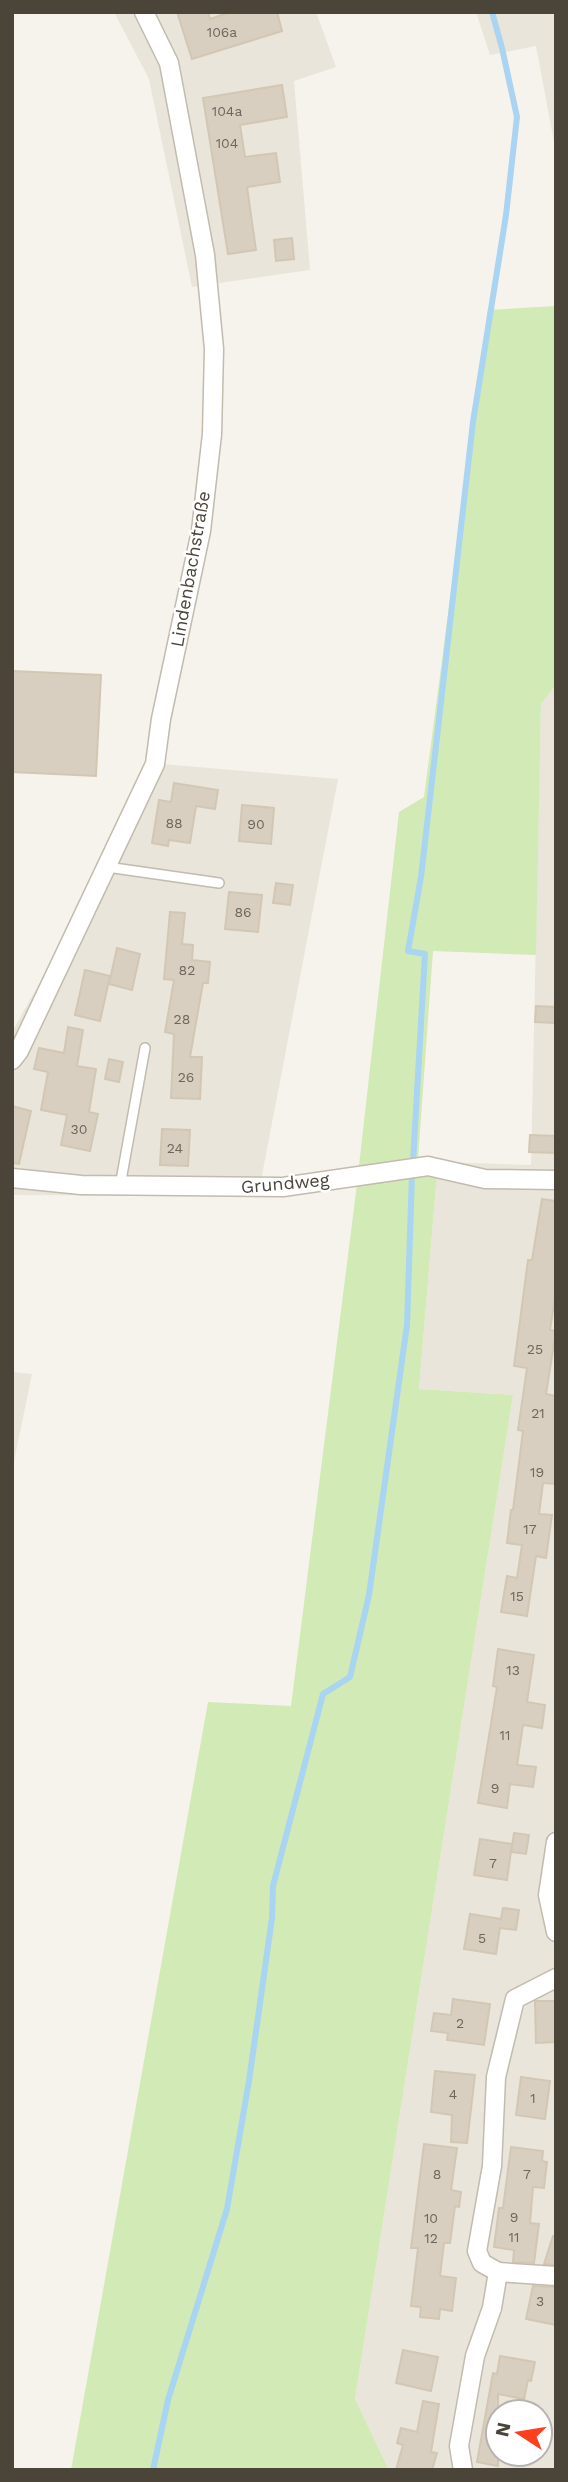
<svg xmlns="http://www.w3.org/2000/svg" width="568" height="2482" font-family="'Work Sans',sans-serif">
  <rect width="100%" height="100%" fill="#f6f3ec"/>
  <g fill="#eae5da" fill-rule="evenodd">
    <polygon points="114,12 316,12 336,67 294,81 310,270 192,287 149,79"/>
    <polygon points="476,12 556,12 556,153 536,46 490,55"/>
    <path d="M556,685V2470H389L355,2399L513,1395L419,1389L438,1162L531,1165L541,704ZM498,2412H540V2454H498Z"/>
    <polygon points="162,764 338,779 258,1196 12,1195 12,1032"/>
    <polygon points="12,1372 32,1374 12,1471"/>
  </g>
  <polygon fill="#d2eab5" points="556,306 556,685 541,704 536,955 433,951 418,1159 438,1162 419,1389 513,1395 355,2399 389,2470 71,2470 208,1702 291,1706 356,1192 399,812 424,797 488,310"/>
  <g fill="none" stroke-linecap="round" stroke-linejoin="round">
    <g stroke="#a9d4f2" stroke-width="6">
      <polyline points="413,1162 425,954 408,951 421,877 473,422 506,215 517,117 502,48 492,12"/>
      <polyline points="153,2470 168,2400 227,2209 249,2081 272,1918 273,1886 323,1694 350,1677 369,1595 407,1325 412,1175"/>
    </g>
  </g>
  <g fill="#d8cfc1" stroke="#d3c7b4" stroke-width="2">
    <polygon points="177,12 208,12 210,19 231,12 277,12 282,31 192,59"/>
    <polygon points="282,85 287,117 240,125 245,157 276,153 280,182 247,187 256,250 228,254 203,98"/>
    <polygon points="292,238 294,259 276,261 274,240"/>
    <polygon points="12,671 101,675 96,776 12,772"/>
    <polygon points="174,783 218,790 215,809 196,806 190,843 169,840 168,846 152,843 159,800 171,802"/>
    <polygon points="242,805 274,808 271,844 239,841"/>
    <polygon points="276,883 293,885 290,905 273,903"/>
    <polygon points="229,892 262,895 258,932 225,929"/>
    <polygon points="170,912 185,913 182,944 193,945 192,960 210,962 208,983 203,983 190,1057 202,1057 200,1099 171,1098 174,1034 165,1032 174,980 164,979"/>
    <polygon points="117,948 140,954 132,990 109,984"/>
    <polygon points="85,970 110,976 100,1021 75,1015"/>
    <polygon points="536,1006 556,1007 556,1023 535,1022"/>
    <polygon points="68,1027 83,1030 77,1066 96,1069 89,1112 98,1114 90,1151 61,1145 67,1115 41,1110 48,1072 34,1069 39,1048 64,1053"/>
    <polygon points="109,1059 123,1062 119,1082 105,1079"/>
    <polygon points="12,1106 31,1111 19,1164 12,1163"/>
    <polygon points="162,1129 190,1130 188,1166 160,1165"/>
    <polygon points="530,1135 556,1136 556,1153 529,1152"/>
    <polygon points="542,1199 556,1201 556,1291 550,1330 556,1331 546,1394 556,1396 556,1484 543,1483 539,1514 552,1515 546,1558 536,1556 527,1616 501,1612 507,1576 517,1578 522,1545 507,1543 511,1510 513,1510 523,1431 518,1430 527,1368 514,1366 528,1260 532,1260"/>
    <polygon points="498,1649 534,1655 527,1702 545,1705 542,1728 523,1725 517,1765 536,1767 533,1787 510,1784 507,1808 478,1803 497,1687 493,1686"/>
    <polygon points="514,1833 529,1835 526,1854 511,1852"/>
    <polygon points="480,1839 512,1844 507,1880 474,1875"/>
    <polygon points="503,1908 519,1910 516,1930 500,1928 496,1954 464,1949 470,1914 501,1919"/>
    <polygon points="453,1999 490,2004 484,2045 447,2040 448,2033 431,2031 434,2013 451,2015"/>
    <polygon points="535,2001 556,2001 556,2042 536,2043"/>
    <polygon points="435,2071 475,2075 467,2143 451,2142 452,2115 431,2112"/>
    <polygon points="521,2077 550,2081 545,2119 516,2115"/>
    <polygon points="424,2144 457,2148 451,2190 461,2192 459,2207 455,2206 450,2243 444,2243 440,2276 456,2278 452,2311 440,2309 439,2319 420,2317 421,2307 411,2306 418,2248 411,2248"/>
    <polygon points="511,2147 543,2151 542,2161 547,2162 544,2188 533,2187 530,2223 539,2224 534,2263 513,2262 514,2250 494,2247 499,2208 503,2208"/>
    <polygon points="553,2236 556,2236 556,2265 544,2264"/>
    <polygon points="533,2286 556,2287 556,2325 526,2319"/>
    <polygon points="403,2350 438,2357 431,2391 396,2383"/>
    <polygon points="500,2356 535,2362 531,2381 528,2380 524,2399 498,2394 498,2466 477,2462 493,2373 497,2374"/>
    <polygon points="423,2401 439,2404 431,2452 437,2453 432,2470 396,2470 403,2445 397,2443 401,2428 417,2432"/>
  </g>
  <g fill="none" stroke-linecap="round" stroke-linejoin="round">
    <g stroke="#c2bbae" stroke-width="12">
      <g id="lane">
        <polyline points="107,867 219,883"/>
        <polyline points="120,1186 145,1048"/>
      </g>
    </g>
    <g stroke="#c2bbae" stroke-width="21">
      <g id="street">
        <polyline points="12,1060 19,1051 155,764 161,719 201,531 212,434 214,349 205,255 169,63 144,12"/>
        <polyline points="12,1178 81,1185 283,1187 428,1166 485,1179 556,1180"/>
        <polyline points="556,1842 548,1895 556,1932"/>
        <polyline points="498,2272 556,2276"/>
        <polyline points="463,2470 459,2446 475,2356 492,2308 498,2272 482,2263 477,2251 492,2166 496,2077 515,1999 556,1978"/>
      </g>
    </g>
    <use href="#lane" stroke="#fff" stroke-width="9"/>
    <use href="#street" stroke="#fff" stroke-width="18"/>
  </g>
  <g text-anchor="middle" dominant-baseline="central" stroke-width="5" stroke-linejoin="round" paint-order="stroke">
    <g font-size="14" fill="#6e675b">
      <text x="222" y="32">106a</text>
      <text x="227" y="111">104a</text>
      <text x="227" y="143">104</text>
      <text x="174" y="823">88</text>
      <text x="256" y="824">90</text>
      <text x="243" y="912">86</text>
      <text x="187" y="970">82</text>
      <text x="182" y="1019">28</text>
      <text x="186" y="1077">26</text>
      <text x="79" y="1129">30</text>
      <text x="175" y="1148">24</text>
      <text x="535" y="1349">25</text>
      <text x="538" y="1413">21</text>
      <text x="537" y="1472">19</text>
      <text x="530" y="1529">17</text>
      <text x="517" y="1596">15</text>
      <text x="513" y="1670">13</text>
      <text x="505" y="1735">11</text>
      <text x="495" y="1788">9</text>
      <text x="493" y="1863">7</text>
      <text x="482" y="1938">5</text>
      <text x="460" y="2023">2</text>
      <text x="453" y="2094">4</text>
      <text x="533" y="2098">1</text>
      <text x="437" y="2174">8</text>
      <text x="527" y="2174">7</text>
      <text x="514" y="2217">9</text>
      <text x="431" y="2218">10</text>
      <text x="514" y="2237">11</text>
      <text x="431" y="2238">12</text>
      <text x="540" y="2301">3</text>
    </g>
    <g font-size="18" fill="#4b4439" stroke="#fff">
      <text transform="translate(190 569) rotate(-80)">Lindenbachstraße</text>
      <text transform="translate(285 1183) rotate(-5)">Grundweg</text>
    </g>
  </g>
  <rect width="568" height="2482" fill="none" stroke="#4b4439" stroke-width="28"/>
  <g transform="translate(519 2433) rotate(282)"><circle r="33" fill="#ffffff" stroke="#b7b4b0" stroke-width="2"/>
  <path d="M0-5L12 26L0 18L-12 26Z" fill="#fc3f1d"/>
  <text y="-10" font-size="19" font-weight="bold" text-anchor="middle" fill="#4b4439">N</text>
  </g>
</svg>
